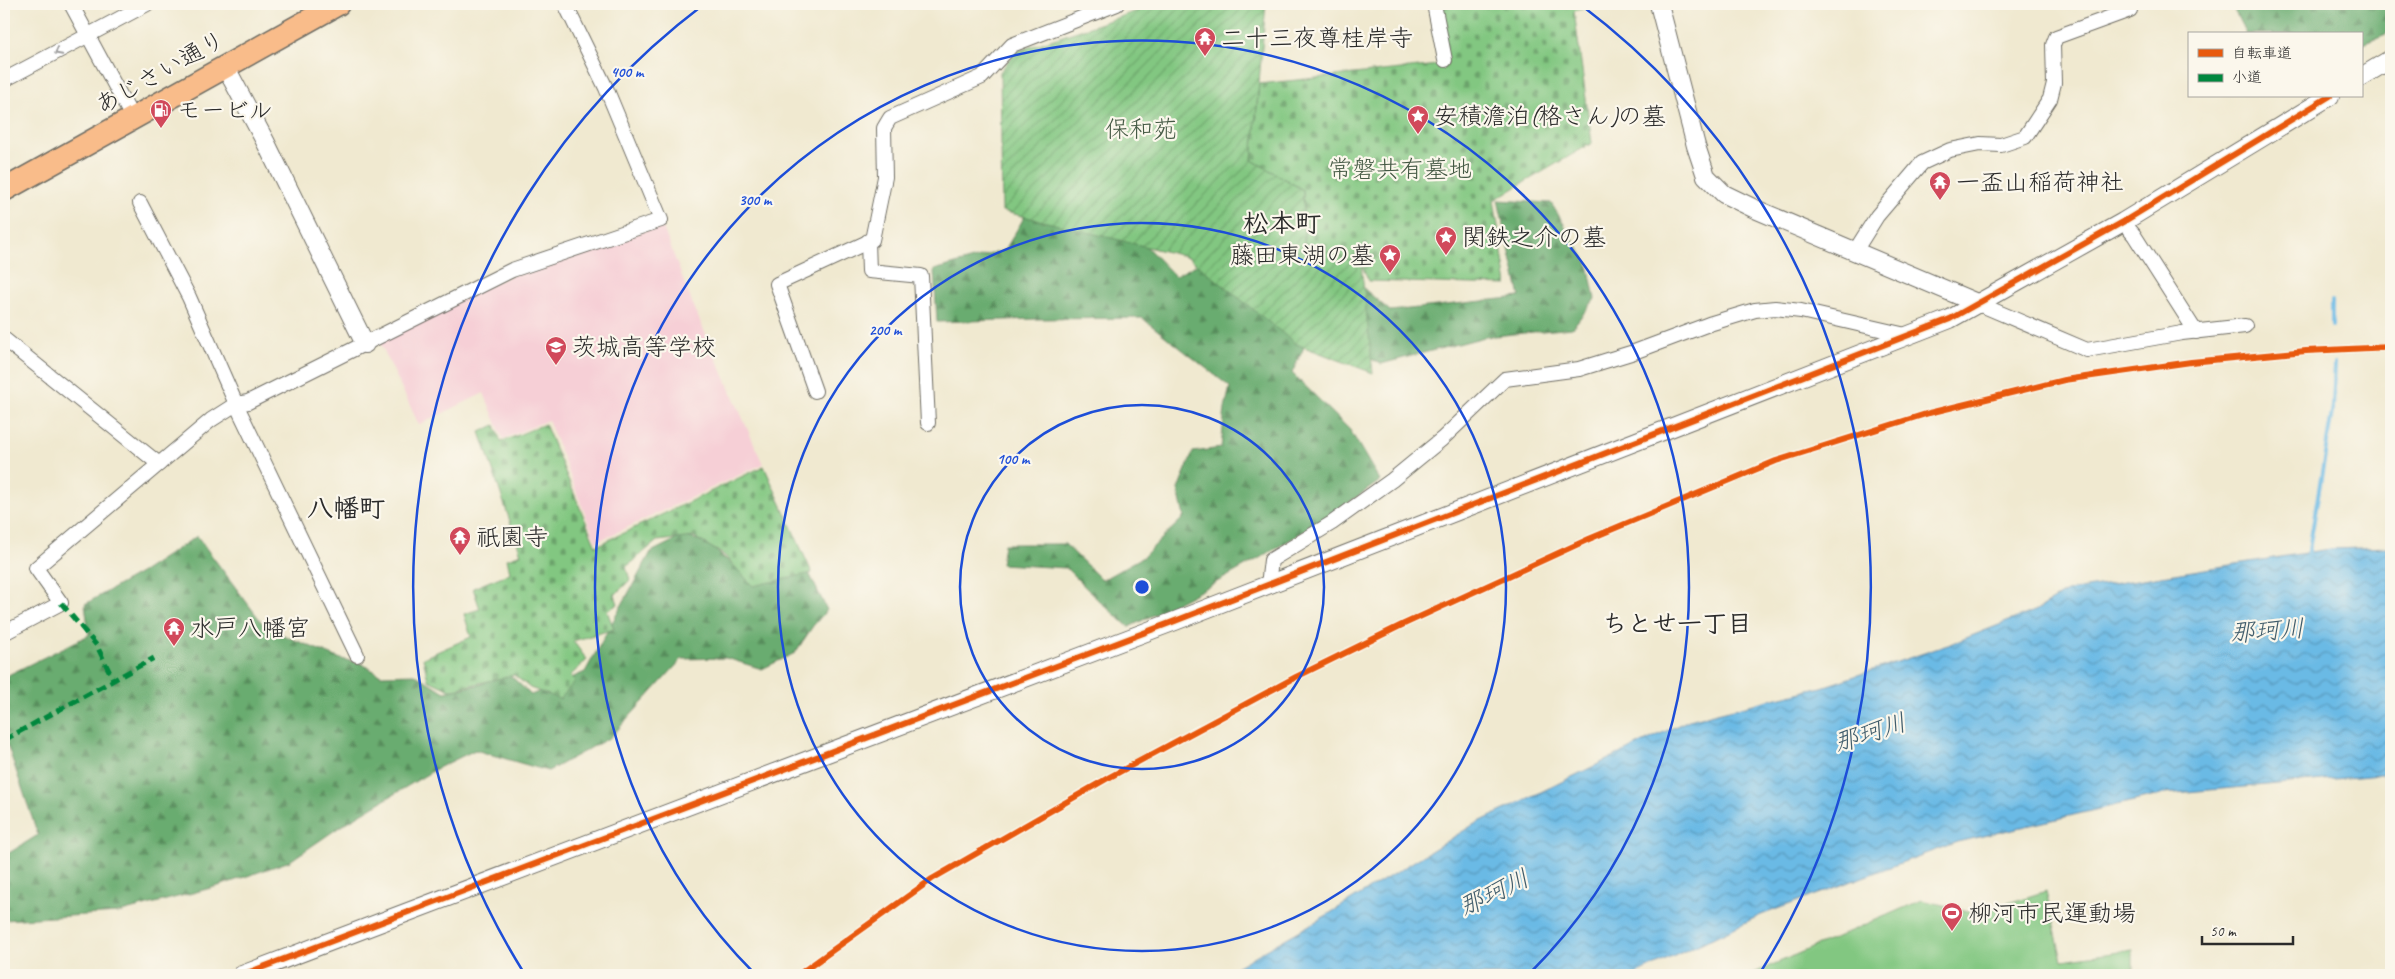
<svg xmlns="http://www.w3.org/2000/svg" width="2395" height="979" font-family="Caveat,'Klee One',sans-serif">
  <defs>
    <pattern id="forest-firs" width="22" height="20" patternUnits="userSpaceOnUse" patternTransform="scale(1.25)"><rect width="22" height="20" fill="#69ac6f"/><path d="M5 1l3.5 6h-7zM16 11l3.5 6h-7z" fill="#578c5b"/></pattern>
    <pattern id="cemetery-stones" width="16" height="16" patternUnits="userSpaceOnUse" patternTransform="scale(1.25)"><rect width="16" height="16" fill="#82c781"/><path d="M2 7V4a2 2 0 0 1 4 0v3zM10 15v-3a2 2 0 0 1 4 0v3z" fill="#6ba26a"/></pattern>
    <pattern id="garden-furrows" width="10" height="10" patternUnits="userSpaceOnUse" patternTransform="scale(1.25)"><rect width="10" height="10" fill="#82c781"/><path d="M-1 1l2-2M0 10L10 0M9 11l2-2" fill="none" stroke="#6ba26a"/></pattern>
    <pattern id="water-waves" width="16" height="10" patternUnits="userSpaceOnUse" patternTransform="scale(1.25)"><rect width="16" height="10" fill="#6abae5"/><path d="M0 5q4-4 8 0t8 0" fill="none" stroke="#5797ba"/></pattern>
  </defs>
  <rect width="100%" height="100%" fill="#fbf7ec"/>
  <filter id="ink" filterUnits="userSpaceOnUse"><feTurbulence type="fractalNoise" baseFrequency=".02" numOctaves="2"/><feDisplacementMap in="SourceGraphic" scale="10" xChannelSelector="R" yChannelSelector="G"/><feConvolveMatrix kernelMatrix="1 2 1 2 8 2 1 2 1" color-interpolation-filters="sRGB"/></filter>
  <filter id="wash" filterUnits="userSpaceOnUse"><feTurbulence type="fractalNoise" baseFrequency=".0096" numOctaves="4" result="noise"/><feDisplacementMap in="SourceGraphic" scale="20" xChannelSelector="R" yChannelSelector="G"/><feGaussianBlur stdDeviation="1.12" result="paint"/><feColorMatrix in="noise" values="0 0 0 0 0 0 0 0 0 0 0 0 0 0 0 0 0 1.4 0 .05"/><feComposite in="paint" operator="in"/></filter>
  <g filter="url(#wash)">
    <rect width="100%" height="100%" fill="#f0e9d0"/>
    <polygon fill="#f6cfd6" points="662,225 695,310 763,464 596,542 548,420 503,439 484,393 419,425 379,340 514,274"/>
    <g fill="url(#forest-firs)" stroke="#4a6c4d">
      <polygon points="2239,4 2391,4 2391,32 2361,44 2361,34 2246,34 2234,10"/>
      <path d="M1036,197L1134,234L1175,276L1213,256L1361,286L1390,311L1520,297L1498,200L1551,203L1588,264L1595,299L1572,328L1485,337L1381,364L1313,328L1292,373L1350,430L1380,481C1301,537 1216,585 1129,627L1098,600L1066,568L1001,564L1004,544H1065L1102,580L1143,557L1184,517L1178,489L1193,452L1221,448L1225,408L1230,387L1142,318L1037,319L937,322L934,270L1005,250Z"/>
      <polygon points="197,536 266,628 341,659 360,663 381,675 414,674 445,692 482,684 507,672 531,695 585,672 651,552 683,536 705,542 737,568 752,584 809,573 827,610 813,626 795,653 762,669 726,658 682,659 611,737 548,771 475,750 436,769 341,826 290,861 222,885 118,913 4,920 4,856 38,835 4,735 4,677 89,635 85,604 142,572"/>
    </g>
    <g fill="url(#cemetery-stones)" stroke="#567956">
      <polygon points="1437,4 1588,4 1589,7 1574,11 1592,143 1494,200 1507,285 1369,281 1361,264 1304,243 1303,190 1252,160 1259,84 1448,64"/>
      <polygon points="545,424 596,546 764,466 812,573 753,586 724,555 694,537 657,541 626,567 630,580 615,595 618,604 607,611 614,629 573,641 587,660 570,676 575,681 560,699 530,688 514,675 450,690 428,680 423,658 471,637 464,614 480,609 473,588 510,573 507,559 521,554 480,432 495,425 501,442"/>
    </g>
    <polygon fill="url(#garden-furrows)" stroke="#567956" points="1158,4 1266,4 1252,160 1303,190 1304,243 1361,264 1373,373 1296,344 1188,257 1002,211 1000,72 1015,52"/>
    <polygon fill="#82c781" stroke="#567956" points="2046,891 2062,960 2133,950 2133,974 1749,975 1922,900 1977,913"/>
    <polygon fill="url(#water-waves)" stroke="#4a7288" points="2391,547 2391,774 2164,794 1957,842 1761,915 1634,975 1222,975 1327,915 1473,825 1689,720 1822,687 1951,644 2037,610 2068,591 2330,549"/>
    <g fill="none" stroke-linecap="round" stroke-linejoin="round">
      <g stroke="#6abae5" stroke-width="4">
        <polyline points="2332,301 2332,326"/>
        <polyline points="2308,556 2333,406 2335,363"/>
      </g>
    </g>
  </g>
  <g filter="url(#ink)">
    <g fill="none" stroke-linecap="round" stroke-linejoin="round">
      <g stroke="#706e65" stroke-width="16">
        <g id="minor">
          <polyline points="71,4 132,117"/>
          <polyline points="1434,4 1445,60"/>
          <polyline points="4,80 147,4"/>
          <polyline points="140,203 189,297 236,404 357,655"/>
          <polyline points="2123,222 2134,235 2196,332"/>
          <polyline points="868,241 869,271 921,276 928,423"/>
          <polyline points="1855,251 1877,216 1922,163 1950,150 1980,144 2001,145 2025,137 2050,99 2054,83 2053,45 2056,37 2130,10 2128,4"/>
          <polyline points="1979,304 2087,350 2182,333 2245,326"/>
          <polyline points="4,339 159,464"/>
          <polyline points="815,391 777,284 872,240 885,177 884,128 890,118 982,77 1012,45 1117,4"/>
          <polyline points="1268,585 1271,560 1332,523 1392,480 1442,439 1505,379 1579,369 1634,352 1709,324 1755,310 1775,308 1801,311 1910,336"/>
          <polyline points="4,633 61,603 36,568 211,420 236,404 248,402 512,270 661,220 606,88 565,4"/>
        </g>
      </g>
      <g stroke="#706e65" stroke-width="20">
        <g id="tertiary">
          <polyline points="1659,4 1696,146 1706,176 1724,194 1755,209 1979,304"/>
          <polyline points="225,66 265,141 365,344"/>
          <polyline points="2361,77 2391,59"/>
          <polyline points="242,975 1175,621 1950,319 2123,222 2330,96"/>
        </g>
      </g>
      <g stroke="#706e65" stroke-width="25">
        <polyline id="trunk" points="4,190 338,4"/>
      </g>
      <use href="#minor" stroke="#fff" stroke-width="14"/>
      <use href="#tertiary" stroke="#fff" stroke-width="18"/>
      <use href="#trunk" stroke="#f9bc8a" stroke-width="22"/>
      <g stroke="#00873e" stroke-width="5" stroke-dasharray="10 5" stroke-linecap="butt">
        <polyline points="61,603 97,646 113,679"/>
        <polyline points="4,740 154,658"/>
      </g>
      <g stroke="#fbf7ec" stroke-width="9">
        <g id="cycleway">
          <polyline points="242,975 1175,621 1950,319 2123,222 2330,96"/>
          <polyline points="798,975 932,879 1108,778 1296,677 1404,624 1589,539 1776,461 1929,413 2064,380 2191,362 2306,351 2391,347"/>
        </g>
      </g>
      <use href="#cycleway" stroke="#e8590c" stroke-width="6"/>
    </g>
    <defs><path id="oneway-chevron" d="M-2-3.5L2.5 0L-2 3.5" fill="none" stroke-width="1.6" stroke-linecap="round" stroke-linejoin="round" transform="scale(1.25)"/></defs>
    <use stroke="#a0a0a0" href="#oneway-chevron" transform="translate(58 52) rotate(152)"/>
  </g>
  <g fill="none" stroke="#1d4ed8" stroke-width="2.5">
    <circle cx="1142" cy="587" r="182"/>
    <circle cx="1142" cy="587" r="364"/>
    <path d="M755 974A547 547 0 1 1 1529 974"/>
    <path d="M524 973A729 729 0 0 1 703 5M1581 5A729 729 0 0 1 1760 973"/>
  </g>
  <defs>
    <g id="temple-pin" transform="scale(1.125)"><path d="M0 17L-7.5 6A9.5 9.5 0 1 1 7.5 6Z" fill="#d1495b" stroke="#fbf7ec"/><path d="M0-6L5-2H3V0L6.5 2.5H4V6H1.5V3h-3V6H-4V2.5H-6.5L-3 0V-2H-5Z" fill="#fff"/></g>
    <g id="fuel-pin" transform="scale(1.125)"><path d="M0 17L-7.5 6A9.5 9.5 0 1 1 7.5 6Z" fill="#d1495b" stroke="#fbf7ec"/><path d="M-5.5-6h7V0h2V4h1.3V-2.5L3-4.5l.8-.8L6-3V5H2.5V1h-1V6h-7ZM-4.2-4.7v3.2H.2V-4.7Z" fill="#fff"/></g>
    <g id="sight-pin" transform="scale(1.125)"><path d="M0 17L-7.5 6A9.5 9.5 0 1 1 7.5 6Z" fill="#d1495b" stroke="#fbf7ec"/><path d="M0-6L1.8-2.2L6-1.7L2.9 1.2L3.7 5.4L0 3.3L-3.7 5.4L-2.9 1.2L-6-1.7L-1.8-2.2Z" fill="#fff"/></g>
    <g id="school-pin" transform="scale(1.125)"><path d="M0 17L-7.5 6A9.5 9.5 0 1 1 7.5 6Z" fill="#d1495b" stroke="#fbf7ec"/><path d="M0-5L7-2L0 1L-7-2ZM-4 1L0 2.5L4 1V4Q0 6-4 4Z" fill="#fff"/></g>
    <g id="stadium-pin" transform="scale(1.125)"><path d="M0 17L-7.5 6A9.5 9.5 0 1 1 7.5 6Z" fill="#d1495b" stroke="#fbf7ec"/><path d="M0-5a6.5 5 0 1 0 0 10a6.5 5 0 1 0 0-10ZM-3.5-1.8h7v3.6h-7Z" fill="#fff"/></g>
  </defs>
  <g fill-rule="evenodd">
    <use href="#temple-pin" x="1205" y="38"/>
    <use href="#fuel-pin" x="161" y="110"/>
    <use href="#sight-pin" x="1418" y="116"/>
    <use href="#temple-pin" x="1940" y="182"/>
    <use href="#sight-pin" x="1446" y="237"/>
    <use href="#sight-pin" x="1390" y="255"/>
    <use href="#school-pin" x="556" y="347"/>
    <use href="#temple-pin" x="460" y="537"/>
    <use href="#temple-pin" x="174" y="628"/>
    <use href="#stadium-pin" x="1952" y="913"/>
  </g>
  <g text-anchor="middle" dominant-baseline="central" stroke-width="4.5" stroke-linejoin="round" paint-order="stroke">
    <g font-size="24" fill="#2b2b2b" stroke="#fbf7ec" text-anchor="start">
      <text x="1221" y="38">二十三夜尊桂岸寺</text>
      <text x="177" y="110">モービル</text>
      <text x="1434" y="116">安積澹泊(格さん)の墓</text>
      <text x="1956" y="182">一盃山稲荷神社</text>
      <text x="1462" y="237">関鉄之介の墓</text>
      <text x="1374" y="255" text-anchor="end">藤田東湖の墓</text>
      <text x="572" y="347">茨城高等学校</text>
      <text x="476" y="537">祇園寺</text>
      <text x="190" y="628">水戸八幡宮</text>
      <text x="1968" y="913">柳河市民運動場</text>
    </g>
    <g font-size="24" fill="#2b2b2b" stroke="#fbf7ec">
      <text transform="translate(160 72) rotate(-29)">あじさい通り</text>
    </g>
    <g font-size="24" fill="#455a45" stroke="#fbf7ec">
      <text x="1141" y="129">保和苑</text>
      <text x="1400" y="169">常磐共有墓地</text>
    </g>
    <g font-size="25" font-weight="bold" fill="#2b2b2b" stroke="#fbf7ec">
      <text x="1677" y="624">ちとせ一丁目</text>
    </g>
    <g font-size="25" font-style="italic" fill="#415d6c" stroke="#fbf7ec">
      <text transform="translate(2267 631) rotate(-4)">那珂川</text>
      <text transform="translate(1870 733) rotate(-18)">那珂川</text>
      <text transform="translate(1494 893) rotate(-26)">那珂川</text>
    </g>
    <g font-size="26" font-weight="bold" fill="#2b2b2b" stroke="#fbf7ec">
      <text x="1282" y="223">松本町</text>
      <text x="346" y="508">八幡町</text>
    </g>
  </g>
  <circle cx="1142" cy="587" r="8" fill="#1d4ed8" stroke="#fbf7ec" stroke-width="2.5"/>
  <g font-size="15" text-anchor="middle" font-weight="bold" fill="#1d4ed8" stroke="#fbf7ec" stroke-width="4.5" stroke-linejoin="round" paint-order="stroke">
    <text x="627" y="77">400 m</text>
    <text x="755" y="205">300 m</text>
    <text x="885" y="335">200 m</text>
    <text x="1013" y="464">100 m</text>
  </g>
  <rect width="2395" height="979" fill="none" stroke="#fbf7ec" stroke-width="20"/>
  <rect x="2188" y="32" width="175" height="65" fill="#fbf7ec" stroke="#a8a59f"/>
  <rect x="2198" y="49" width="25" height="8" fill="#e8590c" stroke="#a8a59f"/>
  <text x="2232" y="58" font-size="15" fill="#2b2b2b">自転車道</text>
  <rect x="2198" y="74" width="25" height="8" fill="#00873e" stroke="#a8a59f"/>
  <text x="2232" y="82" font-size="15" fill="#2b2b2b">小道</text>
  <path d="M2202 936v8h91v-8" fill="none" stroke="#2b2b2b" stroke-width="2.5"/>
  <text x="2210" y="936" font-size="15" fill="#2b2b2b" stroke="#fbf7ec" stroke-width="4" paint-order="stroke">50 m</text>
</svg>
